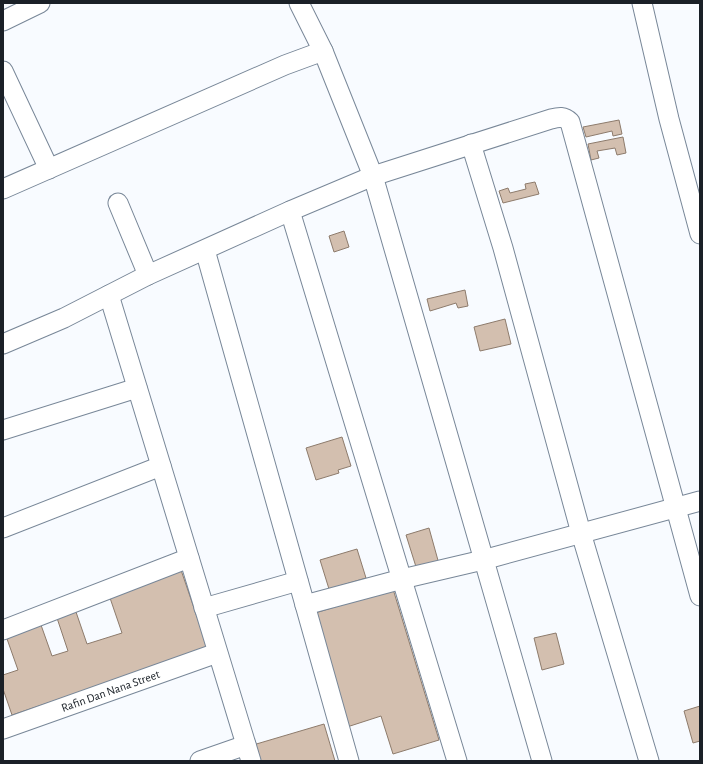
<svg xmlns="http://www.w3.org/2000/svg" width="703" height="764" font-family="'Alegreya Sans',sans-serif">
  <rect width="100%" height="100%" fill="#f8fbff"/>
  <g fill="#d3bfaf" stroke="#8d7b6c">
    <polygon points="619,120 622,134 613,136 612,131 586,137 583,127"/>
    <polygon points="623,137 626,153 617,155 615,148 597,151 599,158 591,160 588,144"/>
    <polygon points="535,182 539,194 503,203 499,191 508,188 510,193 526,189 525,184"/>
    <polygon points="344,231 349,247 334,252 329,236"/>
    <polygon points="465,290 468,306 458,308 456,303 430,311 427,299"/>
    <polygon points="505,319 511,344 480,351 474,327"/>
    <polygon points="342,437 351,466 338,470 339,473 316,480 306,448"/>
    <polygon points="429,528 439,564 417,570 406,535"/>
    <polygon points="357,549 366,578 329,589 320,560"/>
    <polygon points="181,570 208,649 12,715 3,689 3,675 18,670 6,636 41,625 52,656 68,651 57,618 76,612 87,644 122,633 109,595"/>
    <polygon points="393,589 439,740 393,754 381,716 347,727 312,614"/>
    <polygon points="556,633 564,664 542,670 534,638"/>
    <polygon points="700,706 700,741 693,743 684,711"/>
    <polygon points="324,724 335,761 258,761 253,745"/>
  </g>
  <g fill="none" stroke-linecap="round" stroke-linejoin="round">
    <g stroke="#788798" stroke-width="21">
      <g id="street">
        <polyline points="299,3 323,51"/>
        <polyline points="642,3 669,119 700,234"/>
        <polyline points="3,21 40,3"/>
        <polyline points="3,71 49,169"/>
        <polyline points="471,144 503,248 581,533 649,761"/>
        <polyline points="3,189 285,65 323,51 373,176 542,761"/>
        <polyline points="118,203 148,275"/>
        <polyline points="290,211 457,761"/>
        <polyline points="205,250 349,761"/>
        <polyline points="109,295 251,761"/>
        <path d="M3,344L64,318L148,275L290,211L373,176L551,119C559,117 564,116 570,122L700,596"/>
        <polyline points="3,430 137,388"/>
        <polyline points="3,528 161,466"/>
        <polyline points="305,605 402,579 483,560 700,501"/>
        <polyline points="204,608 298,581"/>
        <polyline points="3,630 189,558"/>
        <path id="s1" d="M3,729L217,653"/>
        <polyline points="200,761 246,745"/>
      </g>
    </g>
    <use href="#street" stroke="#fff" stroke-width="19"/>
  </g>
  <g text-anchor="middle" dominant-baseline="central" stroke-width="3.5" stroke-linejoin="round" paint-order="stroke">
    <g font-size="12" fill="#1a2027" stroke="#fff">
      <text stroke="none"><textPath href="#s1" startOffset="114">Rafin Dan Nana Street</textPath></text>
    </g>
  </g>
  <rect width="703" height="764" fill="none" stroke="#1a2027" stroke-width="8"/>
</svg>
